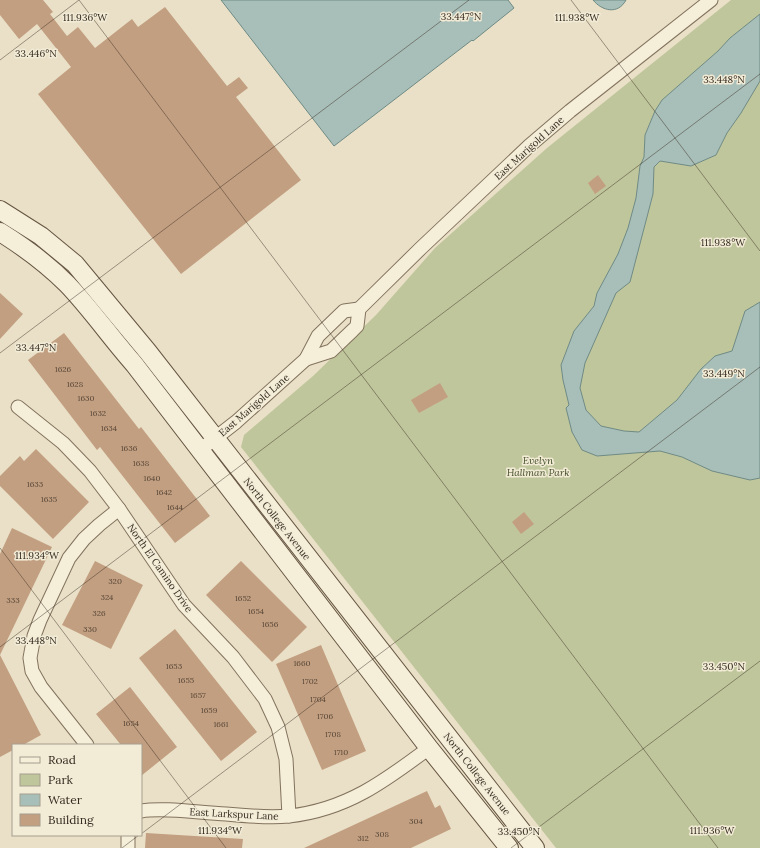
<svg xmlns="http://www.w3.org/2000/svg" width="760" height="848" font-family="Lora,serif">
  <rect width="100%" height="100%" fill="#e9e0c7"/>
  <polygon fill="#c0c69c" points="731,0 760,0 760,848 556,848 241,447 244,435 313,376 376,315 435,248 547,148"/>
  <g fill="#a8beb8" stroke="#6f8b85">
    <polygon points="221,0 508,0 514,8 473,41 472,40 334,146"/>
    <path d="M593,0H626C618,15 602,11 593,0Z"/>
    <polygon points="760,14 760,81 741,113 727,133 716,155 691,166 660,161 654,167 653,194 630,282 616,293 585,363 580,388 586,410 601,426 624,431 639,432 677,400 701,369 715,356 732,351 745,311 760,302 760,478 750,480 712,471 682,457 660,451 597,456 582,450 572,432 566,408 569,405 563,380 561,365 574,331 594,306 597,293 618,254 628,228 636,198 640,166 644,157 645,135 655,111 662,100 718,51 730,38"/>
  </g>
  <g fill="#c39f81">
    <polygon points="0,0 43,0 53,12 50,14 67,36 78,27 95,48 132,19 138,27 165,7 227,86 239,77 248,88 236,97 301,180 181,274 38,94 71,67 37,24 19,39 0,15"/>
    <polygon points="598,175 606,186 595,194 588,183"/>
    <polygon points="0,293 23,314 0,339"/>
    <polygon points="64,333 139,429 141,427 210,516 175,543 100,447 97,450 28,360"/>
    <polygon points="440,383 448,397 419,413 411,400"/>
    <polygon points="36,449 89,502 53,539 0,486 0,476 20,456 24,461"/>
    <polygon points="524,512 534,524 521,534 512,522"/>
    <polygon points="12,528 52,547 0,655 0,554"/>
    <polygon points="95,561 143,585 111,649 62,625"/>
    <polygon points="241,561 307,627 272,662 206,595"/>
    <polygon points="175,629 257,732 221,761 139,658"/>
    <polygon points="321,645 366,751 322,770 276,664"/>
    <polygon points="0,655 41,735 23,745 13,745 13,750 0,757"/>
    <polygon points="130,687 177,747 141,776 141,745 121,745 96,714"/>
    <polygon points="427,791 435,808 440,805 451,829 411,848 304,848"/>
    <polygon points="146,833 243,839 242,848 145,848"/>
  </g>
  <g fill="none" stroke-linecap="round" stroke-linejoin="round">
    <g stroke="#83735e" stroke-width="15">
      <g id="street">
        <polyline points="306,359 331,351 353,330 357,326 359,309 421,248 529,146 570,111 711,0"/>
        <polyline points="18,407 63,443 90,471 119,509 184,605 233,657 265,699 278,727 286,759 289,816"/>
        <polyline points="200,450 236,422 306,359 318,336 344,311 359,309"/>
        <polyline points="87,745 41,687 32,671 30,658 34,636 40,620 69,558 84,539 99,525 119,509"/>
        <path d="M141,811C165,807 200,813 226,814C247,816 268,818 289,816C346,810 385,781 429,748"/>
        <polyline points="128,848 128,835"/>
      </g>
    </g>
    <g stroke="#655541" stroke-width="20">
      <g id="secondary">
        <polyline points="0,210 41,236 75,264 148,352 535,848"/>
        <path d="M0,232C24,247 47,264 67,284C91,309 111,338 134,364L429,748L509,848"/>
      </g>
    </g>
    <use href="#street" stroke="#f5eed9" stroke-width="13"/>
    <use href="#secondary" stroke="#f5eed9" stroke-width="18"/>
  </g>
  <path fill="none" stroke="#352b20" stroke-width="1" stroke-opacity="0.45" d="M79,0L718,848M571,0L760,251M0,60L79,0M0,353L469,0M0,548L226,848M0,647L760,74M141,834L760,367M122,848L139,835M511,848L760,661"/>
  <g text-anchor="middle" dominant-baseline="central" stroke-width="3" stroke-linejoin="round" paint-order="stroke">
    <g font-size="8" fill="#584838">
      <text x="63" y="369">1626</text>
      <text x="75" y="384">1628</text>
      <text x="86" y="398">1630</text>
      <text x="98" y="413">1632</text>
      <text x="109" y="428">1634</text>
      <text x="129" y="448">1636</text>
      <text x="141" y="463">1638</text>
      <text x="152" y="478">1640</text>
      <text x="35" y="484">1633</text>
      <text x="164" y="492">1642</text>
      <text x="49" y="499">1635</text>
      <text x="175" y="507">1644</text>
      <text x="115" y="581">320</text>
      <text x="107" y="597">324</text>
      <text x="243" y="598">1652</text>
      <text x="13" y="600">333</text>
      <text x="256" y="611">1654</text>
      <text x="99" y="613">326</text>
      <text x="270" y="624">1656</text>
      <text x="90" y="629">330</text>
      <text x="302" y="663">1660</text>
      <text x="174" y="666">1653</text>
      <text x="186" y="680">1655</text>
      <text x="310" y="681">1702</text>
      <text x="198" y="695">1657</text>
      <text x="318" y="699">1704</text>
      <text x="209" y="710">1659</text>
      <text x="325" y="716">1706</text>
      <text x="131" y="723">1654</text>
      <text x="221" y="724">1661</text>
      <text x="333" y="734">1708</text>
      <text x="341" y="752">1710</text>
      <text x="416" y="821">304</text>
      <text x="382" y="834">308</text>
      <text x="363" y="838">312</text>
    </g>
    <g font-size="10" fill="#352b20" stroke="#f2ebd6">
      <text transform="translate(529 148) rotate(-42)">East Marigold Lane</text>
      <text transform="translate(254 405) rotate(-41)">East Marigold Lane</text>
      <text transform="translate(277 519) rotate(52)">North College Avenue</text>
      <text transform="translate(160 568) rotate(55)">North El Camino Drive</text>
      <text transform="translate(477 774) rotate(52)">North College Avenue</text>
      <text transform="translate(234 814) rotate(3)">East Larkspur Lane</text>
    </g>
    <g font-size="10" font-style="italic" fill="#444f29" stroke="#f2ebd6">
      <text x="538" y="460">Evelyn<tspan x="538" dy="12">Hallman Park</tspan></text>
    </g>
  </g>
  <g font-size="10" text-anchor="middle" fill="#352b20" stroke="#f2ebd6" stroke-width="3" stroke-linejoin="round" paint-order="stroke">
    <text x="461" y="20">33.447°N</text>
    <text x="85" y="21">111.936°W</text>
    <text x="577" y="21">111.938°W</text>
    <text x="36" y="57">33.446°N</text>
    <text x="724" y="83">33.448°N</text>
    <text x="723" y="246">111.938°W</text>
    <text x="36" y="351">33.447°N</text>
    <text x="724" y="377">33.449°N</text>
    <text x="37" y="559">111.934°W</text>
    <text x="36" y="644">33.448°N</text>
    <text x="724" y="670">33.450°N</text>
    <text x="220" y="834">111.934°W</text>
    <text x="712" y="834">111.936°W</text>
    <text x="519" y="835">33.450°N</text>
  </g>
  <rect x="12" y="744" width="130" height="92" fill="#f2ebd6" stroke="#a69e8d"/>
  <rect x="20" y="757" width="20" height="6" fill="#f5eed9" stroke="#a69e8d"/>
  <text x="48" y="764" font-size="12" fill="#352b20">Road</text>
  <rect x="20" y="774" width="20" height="12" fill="#c0c69c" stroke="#a69e8d"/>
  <text x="48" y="784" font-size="12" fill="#352b20">Park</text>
  <rect x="20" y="794" width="20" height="12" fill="#a8beb8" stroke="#a69e8d"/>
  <text x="48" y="804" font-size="12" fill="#352b20">Water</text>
  <rect x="20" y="814" width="20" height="12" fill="#c39f81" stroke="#a69e8d"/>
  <text x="48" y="824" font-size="12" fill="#352b20">Building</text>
</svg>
